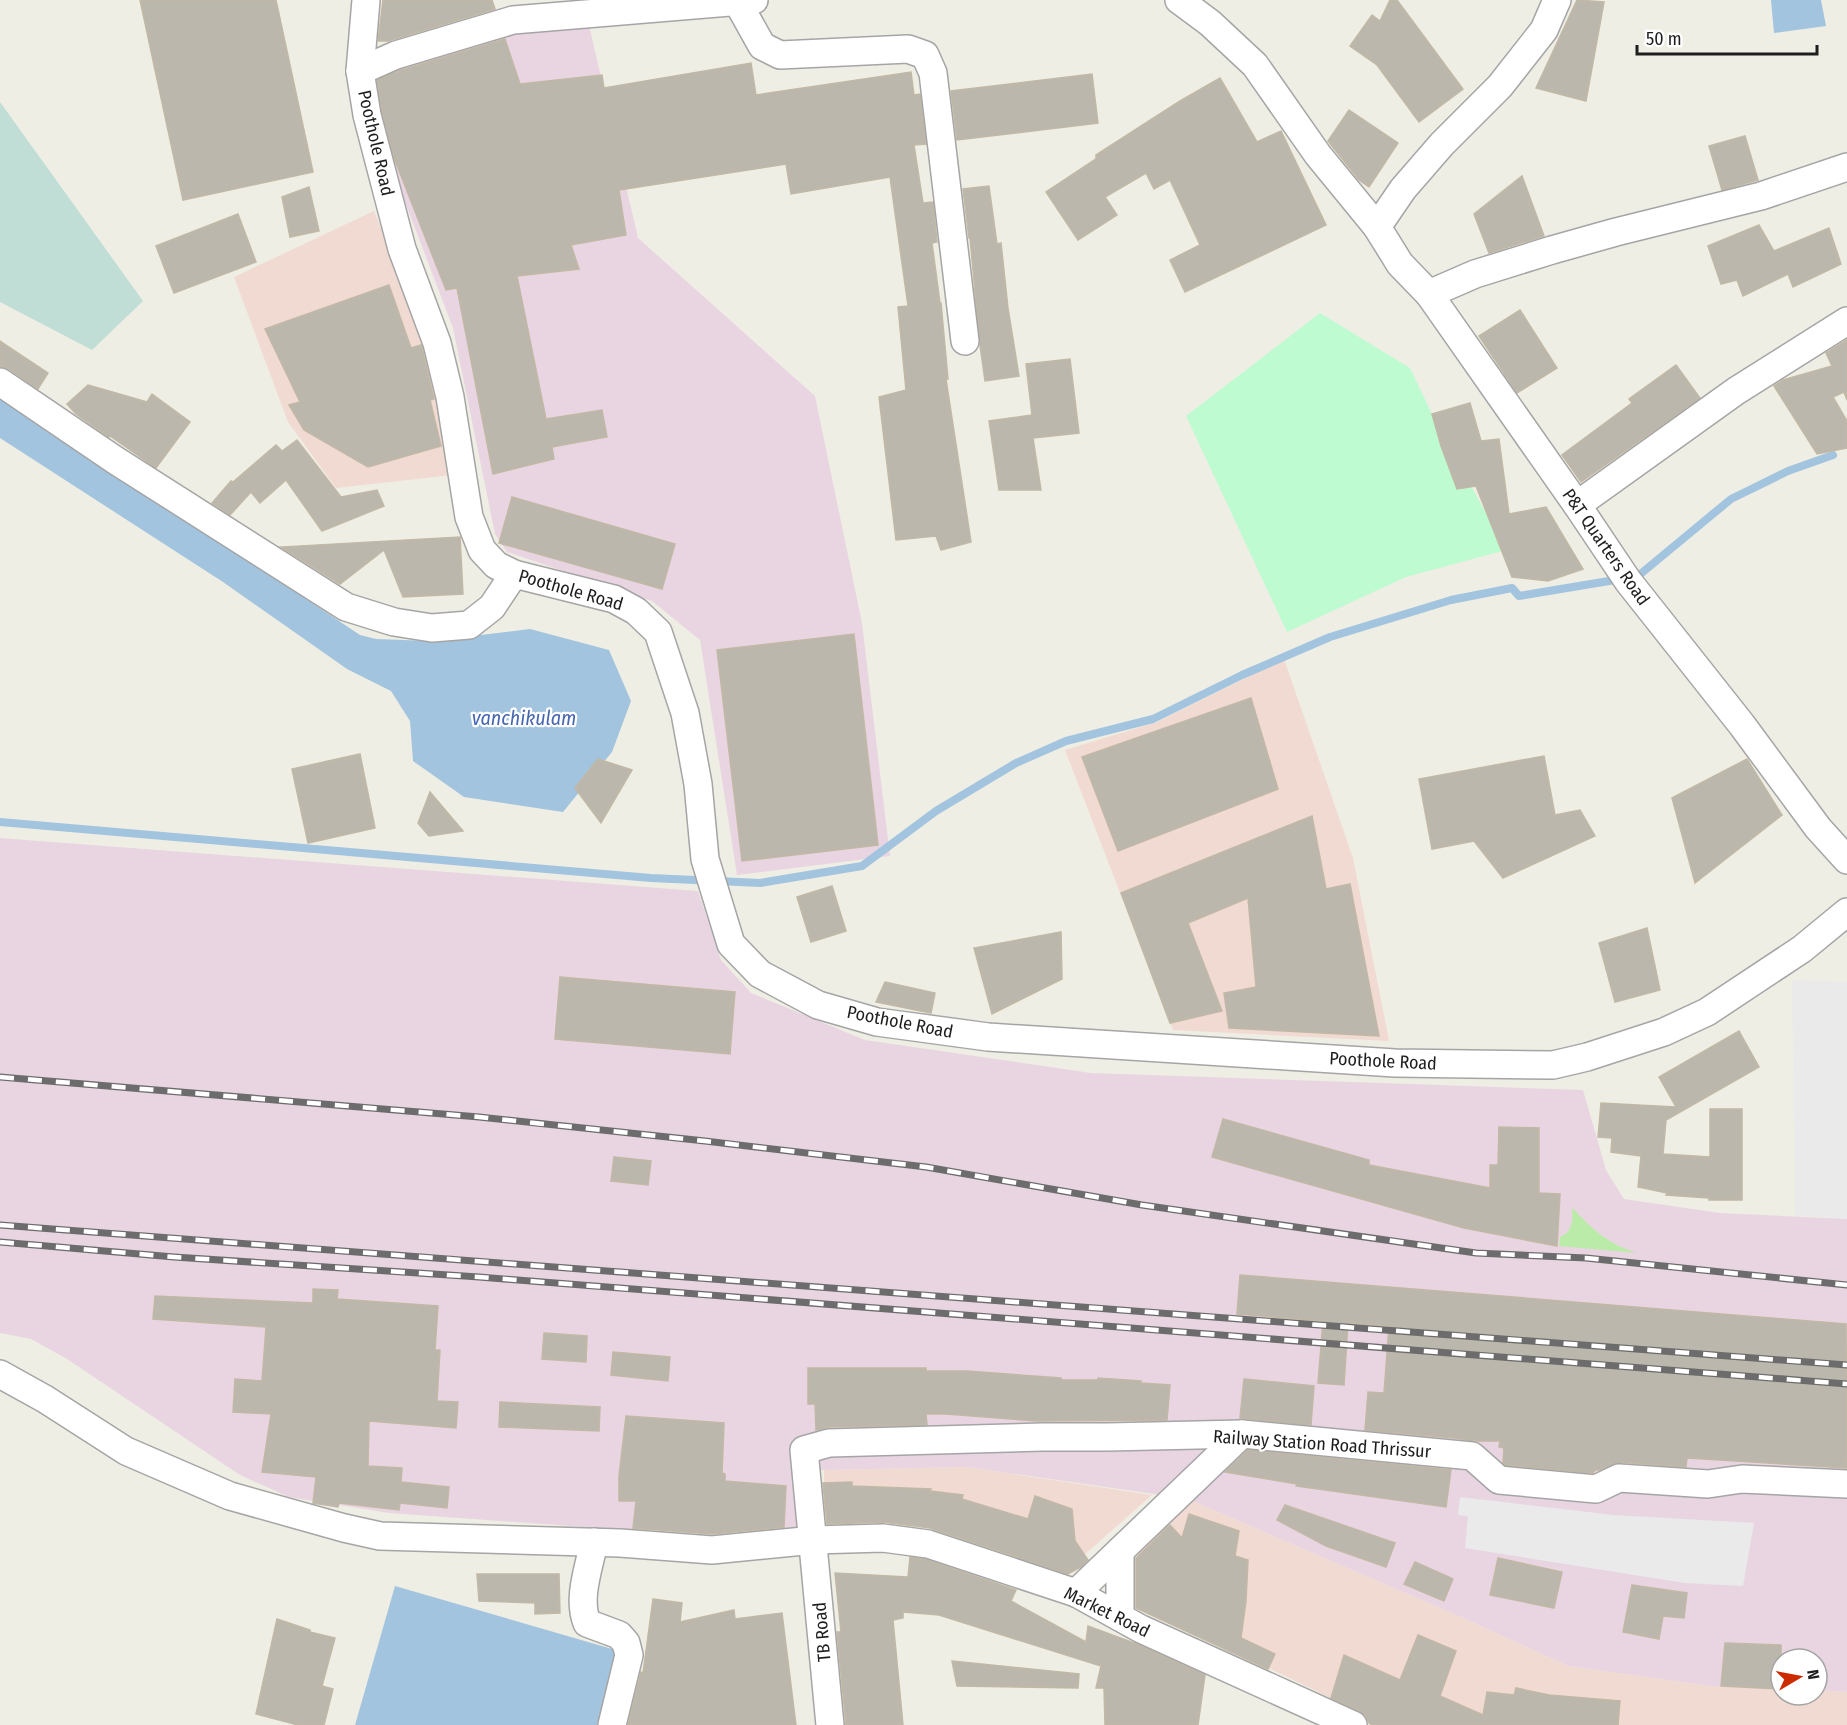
<svg xmlns="http://www.w3.org/2000/svg" width="1847" height="1725" font-family="'Fira Sans Condensed',sans-serif">
  <rect width="100%" height="100%" fill="#efeee4"/>
  <g fill="#f1dad2">
    <polygon points="374,211 426,339 453,475 336,488 288,422 234,277"/>
    <polygon points="1284,659 1353,858 1389,1041 1173,1030 1065,750 1157,722"/>
    <polygon points="967,1467 1152,1495 1066,1571 894,1507 824,1513 824,1470"/>
    <polygon points="1188,1499 1468,1620 1568,1666 1711,1686 1781,1689 1781,1695 1817,1695 1817,1690 1847,1692 1847,1725 1386,1725 1144,1607 1136,1546"/>
  </g>
  <g fill="#e9d5e1">
    <polygon points="589,25 638,238 815,396 862,623 890,856 737,875 700,640 652,601 507,552 495,534 453,328 375,123 363,77 507,27"/>
    <polygon points="0,838 698,891 721,960 751,993 865,1040 1091,1073 1583,1090 1606,1170 1624,1199 1720,1213 1847,1219 1847,1692 1817,1690 1817,1659 1781,1659 1781,1689 1711,1686 1568,1666 1468,1620 1188,1499 967,1467 824,1470 794,1472 799,1531 627,1530 389,1513 289,1497 240,1475 67,1359 31,1339 0,1333"/>
  </g>
  <path fill="#bbeba8" d="M1572,1207C1590,1228 1610,1245 1637,1253L1559,1246L1560,1237C1573,1232 1573,1219 1572,1207Z"/>
  <polygon fill="#c0ded6" points="0,102 143,301 92,350 0,302"/>
  <polygon fill="#bffbd0" points="1320,313 1410,368 1432,414 1506,550 1406,577 1287,632 1186,416"/>
  <g fill="#eaeaea">
    <polygon points="1792,980 1847,982 1847,1219 1795,1215"/>
    <polygon points="1460,1497 1613,1515 1754,1523 1743,1586 1685,1583 1465,1548 1468,1516 1458,1515"/>
  </g>
  <g fill="#a2c4de">
    <polygon points="1771,0 1821,0 1826,26 1774,33"/>
    <polygon points="0,395 360,635 376,639 431,641 530,629 609,650 631,701 612,752 563,812 464,797 413,761 410,721 391,691 347,669 223,582 0,438"/>
    <polygon points="395,1586 619,1651 598,1725 355,1725"/>
  </g>
  <g fill="none" stroke-linecap="round" stroke-linejoin="round">
    <g stroke="#a2c4de" stroke-width="8">
      <polyline points="1632,577 1638,576 1731,499 1788,471 1833,455"/>
      <polyline points="0,822 651,878 760,883 862,866 936,811 1016,763 1066,741 1153,719 1242,675 1330,637 1451,600 1512,588 1519,596 1621,579"/>
    </g>
  </g>
  <g fill="#bcb7ad" stroke="#c1b8a5" stroke-width="1.5">
    <polygon points="140,0 276,0 313,172 183,200"/>
    <polygon points="383,0 492,0 495,9 388,41 378,41"/>
    <polygon points="1390,0 1397,0 1463,89 1419,122 1377,65 1350,46 1372,15 1380,21"/>
    <polygon points="1577,0 1604,2 1586,101 1536,88"/>
    <polygon points="505,39 520,84 602,75 604,88 751,63 756,95 911,72 914,95 920,94 926,144 914,145 923,203 933,202 937,242 932,243 940,303 941,303 948,379 946,379 971,542 941,550 936,536 896,540 879,397 906,390 898,307 908,306 890,177 791,194 786,164 619,190 626,235 571,245 579,269 517,276 546,419 602,410 607,437 552,447 554,459 493,474 457,288 446,290 394,158 382,112 377,80 401,70"/>
    <polygon points="1092,74 1098,123 957,140 951,91"/>
    <polygon points="1220,78 1257,142 1281,131 1326,225 1185,292 1170,260 1200,245 1170,180 1154,189 1146,173 1105,197 1117,215 1078,240 1046,192 1096,159 1096,155 1180,101"/>
    <polygon points="1349,110 1398,143 1369,187 1359,180 1328,141"/>
    <polygon points="1745,136 1758,180 1722,190 1709,146"/>
    <polygon points="1522,176 1544,236 1489,253 1474,214"/>
    <polygon points="989,186 997,244 1001,243 1008,308 1019,376 985,381 980,345 970,238 969,238 963,189"/>
    <polygon points="309,187 319,231 290,237 282,197"/>
    <polygon points="238,214 256,262 174,293 156,246"/>
    <polygon points="1759,225 1774,251 1829,228 1841,264 1793,287 1788,274 1743,296 1737,280 1721,284 1708,246"/>
    <polygon points="389,285 411,348 421,345 422,348 434,399 430,400 441,446 368,467 304,430 289,405 300,402 265,329"/>
    <polygon points="1520,310 1557,368 1517,393 1479,336"/>
    <polygon points="1847,340 1847,400 1844,392 1833,397 1847,421 1847,448 1817,454 1774,386 1783,380 1832,366 1826,353"/>
    <polygon points="0,341 48,373 38,389 9,369 0,366"/>
    <polygon points="1070,359 1079,433 1033,438 1041,490 999,490 989,421 1032,415 1026,364"/>
    <polygon points="1676,365 1700,398 1581,482 1562,455 1632,403 1629,399"/>
    <polygon points="88,385 147,402 152,394 190,422 156,468 110,436 109,437 76,414 67,404"/>
    <polygon points="1470,403 1481,441 1499,439 1509,514 1546,507 1583,569 1548,581 1512,577 1476,486 1457,489 1441,446 1432,414"/>
    <polygon points="297,440 341,497 377,490 384,506 322,531 286,480 260,503 251,492 230,515 212,503 231,481 233,482 276,445 282,451"/>
    <polygon points="512,497 675,544 662,589 499,543"/>
    <polygon points="460,537 463,594 403,597 384,550 340,584 281,547"/>
    <polygon points="854,634 878,845 742,861 717,650"/>
    <polygon points="1251,698 1278,789 1118,851 1082,757"/>
    <polygon points="360,754 375,828 308,843 292,769"/>
    <polygon points="1544,756 1555,815 1580,810 1595,836 1503,878 1474,841 1432,849 1419,779"/>
    <polygon points="598,759 632,770 601,823 575,788"/>
    <polygon points="1747,759 1782,815 1695,883 1672,798"/>
    <polygon points="430,792 463,831 429,836 418,823"/>
    <polygon points="1312,816 1326,889 1350,884 1379,1036 1229,1028 1224,993 1256,987 1248,898 1188,923 1222,1011 1170,1023 1121,893"/>
    <polygon points="832,886 846,931 811,942 797,897"/>
    <polygon points="1647,928 1660,990 1615,1002 1599,943"/>
    <polygon points="1061,932 1062,979 992,1014 974,948"/>
    <polygon points="560,977 735,992 730,1054 555,1039"/>
    <polygon points="885,982 935,993 931,1013 876,1002"/>
    <polygon points="1739,1031 1759,1067 1666,1120 1663,1154 1710,1157 1710,1109 1742,1109 1742,1200 1709,1200 1709,1198 1666,1195 1667,1193 1638,1187 1641,1156 1611,1152 1612,1138 1598,1137 1601,1103 1676,1107 1659,1077"/>
    <polygon points="1223,1119 1369,1160 1369,1165 1490,1188 1490,1165 1498,1165 1499,1127 1539,1128 1539,1193 1560,1194 1557,1246 1464,1228 1212,1157"/>
    <polygon points="614,1157 651,1161 648,1185 611,1181"/>
    <polygon points="1240,1275 1846,1324 1847,1468 1687,1458 1686,1467 1619,1462 1599,1470 1595,1470 1593,1473 1506,1465 1503,1463 1504,1448 1499,1447 1500,1441 1476,1441 1454,1438 1365,1430 1368,1392 1384,1393 1389,1326 1348,1323 1344,1385 1318,1383 1323,1321 1237,1314"/>
    <polygon points="313,1289 338,1290 337,1299 438,1306 435,1350 440,1350 437,1401 458,1402 456,1428 369,1421 368,1466 402,1468 401,1482 449,1487 447,1508 400,1503 399,1510 339,1503 338,1507 313,1503 316,1477 262,1472 271,1414 233,1412 235,1379 262,1381 266,1327 153,1319 155,1296 313,1303"/>
    <polygon points="544,1333 587,1336 586,1362 542,1359"/>
    <polygon points="613,1352 670,1357 668,1381 611,1375"/>
    <polygon points="808,1368 926,1368 926,1371 967,1371 1061,1378 1062,1380 1098,1380 1098,1378 1141,1381 1141,1383 1170,1385 1167,1420 1037,1421 946,1414 926,1414 927,1425 829,1427 816,1430 815,1404 808,1404"/>
    <polygon points="1244,1379 1314,1386 1311,1425 1240,1418"/>
    <polygon points="500,1402 600,1407 599,1431 499,1427"/>
    <polygon points="626,1416 724,1423 722,1473 725,1474 725,1481 786,1486 784,1527 712,1534 633,1528 636,1501 619,1501 619,1476"/>
    <polygon points="1248,1450 1451,1470 1446,1507 1296,1486 1297,1484 1225,1472"/>
    <polygon points="852,1482 852,1486 931,1489 930,1491 963,1495 962,1499 1028,1519 1035,1496 1072,1509 1075,1541 1088,1560 1081,1567 1068,1574 930,1528 883,1522 827,1524 823,1483"/>
    <polygon points="1285,1505 1395,1543 1386,1567 1326,1546 1277,1520"/>
    <polygon points="1189,1514 1239,1531 1235,1556 1248,1560 1246,1601 1241,1638 1275,1654 1268,1669 1136,1608 1136,1558 1170,1525 1182,1538"/>
    <polygon points="910,1557 924,1559 1016,1590 1011,1601 1086,1642 1088,1626 1134,1643 1205,1675 1198,1725 1105,1725 1104,1688 1096,1688 1101,1666 939,1615 903,1612 903,1618 893,1620 903,1725 846,1725 837,1632 841,1632 835,1573 908,1577"/>
    <polygon points="1498,1558 1562,1572 1554,1608 1490,1595"/>
    <polygon points="1415,1562 1453,1579 1444,1601 1404,1584"/>
    <polygon points="477,1574 559,1574 560,1613 535,1614 535,1603 479,1601"/>
    <polygon points="1632,1585 1687,1593 1684,1618 1663,1616 1659,1639 1623,1632"/>
    <polygon points="653,1599 682,1603 680,1622 734,1610 735,1619 782,1613 796,1725 628,1725 641,1672 643,1673"/>
    <polygon points="277,1619 310,1630 310,1632 335,1638 322,1686 333,1689 324,1725 298,1725 256,1714"/>
    <polygon points="1418,1635 1456,1651 1440,1696 1483,1715 1487,1692 1514,1695 1516,1688 1549,1695 1620,1701 1618,1725 1372,1725 1369,1723 1366,1716 1360,1711 1331,1698 1344,1655 1400,1680"/>
    <polygon points="1725,1643 1781,1645 1781,1689 1721,1686"/>
    <polygon points="952,1661 1079,1674 1078,1688 957,1686"/>
  </g>
  <g fill="none" stroke-linecap="round" stroke-linejoin="round">
    <g stroke="#a5a5a5" stroke-width="30">
      <g id="minor">
        <polyline points="366,0 360,71 367,115 402,249 437,343 450,397 469,517 482,550 496,565 514,574 614,599 636,611 658,632 685,713 698,784 705,859 731,944 760,974 818,1005 877,1022 988,1037 1395,1063 1553,1065 1587,1057 1664,1032 1707,1012 1802,949 1847,912"/>
        <polyline points="1179,0 1210,23 1255,65 1318,155 1377,227 1400,264 1429,294 1577,505 1628,581 1742,725 1818,828 1847,860"/>
        <polyline points="738,3 762,46 780,55 908,49 925,55 933,73 965,341"/>
        <polyline points="360,71 396,55 513,20 754,0"/>
        <polyline points="1377,227 1403,189 1442,144 1500,86 1544,30 1557,0"/>
        <polyline points="1429,294 1475,274 1552,250 1616,232 1761,196 1847,167"/>
        <polyline points="0,382 115,460 346,607 394,622 432,628 469,625 492,607 514,574"/>
        <polyline points="1577,505 1736,391 1847,321"/>
        <polyline points="0,1374 45,1399 126,1451 230,1496 344,1528 380,1536 620,1543 712,1550 814,1540 883,1538 928,1544 1076,1593 1141,1629 1353,1725"/>
        <path d="M594,1542C589,1568 577,1598 587,1623L619,1635L626,1643L629,1655L612,1725"/>
        <polyline points="1076,1593 1242,1434"/>
        <polyline points="1120,1617 1120,1551"/>
        <polyline points="830,1725 804,1450 829,1443 1043,1437 1108,1437 1242,1434 1472,1456 1499,1480 1596,1489 1619,1478 1708,1484 1742,1479 1847,1484"/>
      </g>
    </g>
    <use href="#minor" stroke="#fff" stroke-width="27"/>
    <g stroke="#6c6c6c" stroke-width="7">
      <g id="rail">
        <polyline points="0,1077 479,1117 705,1141 926,1167 1142,1205 1476,1253 1586,1258 1847,1285"/>
        <polyline points="0,1225 1847,1365"/>
        <polyline points="0,1242 174,1257 479,1277 1847,1384"/>
      </g>
    </g>
    <use href="#rail" stroke="#fff" stroke-width="4.5" stroke-dasharray="14" stroke-linecap="butt"/>
  </g>
  <g text-anchor="middle" dominant-baseline="central" stroke-width="4.5" stroke-linejoin="round" paint-order="stroke">
    <g font-size="18" fill="#1e1e1e" stroke="#fff">
      <text transform="translate(376 143) rotate(77)">Poothole Road</text>
      <text transform="translate(1606 547) rotate(55)">P&amp;T Quarters Road</text>
      <text transform="translate(571 590) rotate(16)">Poothole Road</text>
      <text transform="translate(900 1022) rotate(11)">Poothole Road</text>
      <text transform="translate(1383 1061) rotate(3)">Poothole Road</text>
      <text transform="translate(1322 1444) rotate(4)">Railway Station Road Thrissur</text>
      <text transform="translate(1107 1612) rotate(26)">Market Road</text>
      <text transform="translate(822 1632) rotate(-95)">TB Road</text>
    </g>
    <g font-size="20" font-style="italic" fill="#4766b1" stroke="#fff">
      <text x="524" y="718">vanchikulam</text>
    </g>
  </g>
  <g transform="translate(1799 1677) rotate(80)"><circle r="28" fill="#ffffff" stroke="#a5a5a5" stroke-width="1.5"/>
  <path d="M0-4.5L10 22L0 15L-10 22Z" fill="#cc2a00"/>
  <text y="-9" font-size="16" font-weight="bold" text-anchor="middle" fill="#1e1e1e">N</text>
  </g>
  <path d="M1637 45v9h180v-9" fill="none" stroke="#1e1e1e" stroke-width="3"/>
  <text x="1646" y="45" font-size="18" fill="#1e1e1e" stroke="#ffffff" stroke-width="4.5" paint-order="stroke">50 m</text>
</svg>
